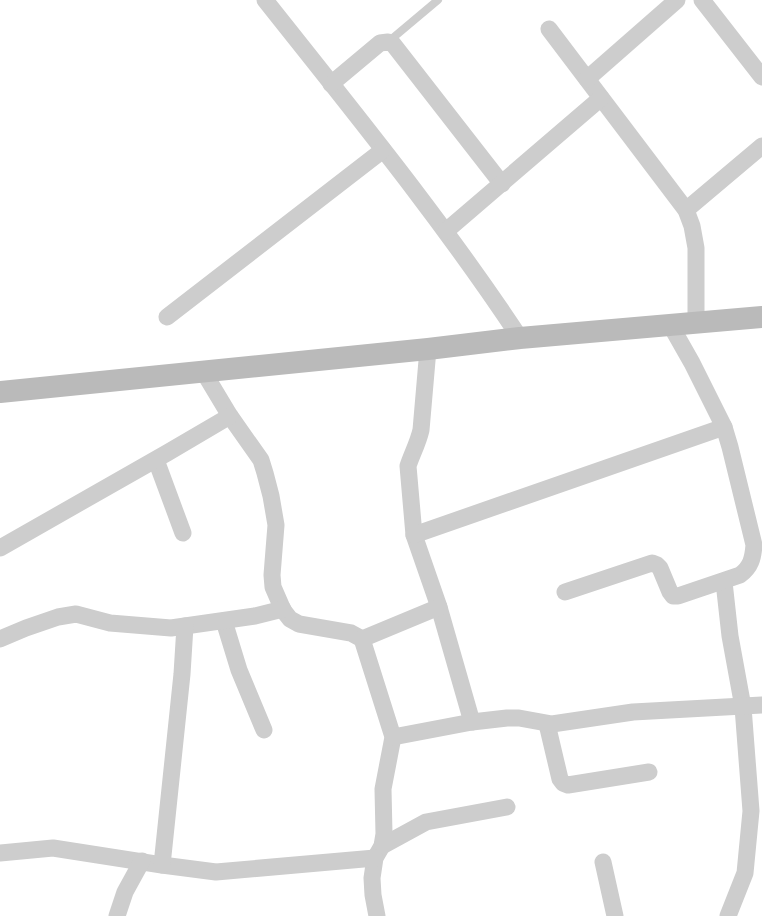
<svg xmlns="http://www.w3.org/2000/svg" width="762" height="916" font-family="Inter,sans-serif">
  <rect width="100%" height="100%" fill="#fff"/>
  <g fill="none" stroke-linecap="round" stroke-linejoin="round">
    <polyline stroke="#cdcdcd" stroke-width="8" points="388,42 438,0"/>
    <g stroke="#cdcdcd" stroke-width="17">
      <path d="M265,0C353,111 442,220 520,338"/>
      <polyline points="702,0 762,77"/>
      <polyline points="549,29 686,210 692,226 696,248 696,324"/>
      <polyline points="587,79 677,0"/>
      <polyline points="331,84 380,43 388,42 393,44 502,184"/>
      <polyline points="686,210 762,146"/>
      <polyline points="446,231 601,98"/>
      <polyline points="167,317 383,150"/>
      <path d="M428,349L421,430C418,443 412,454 408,466L414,535L439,607L472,722"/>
      <polyline points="203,371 230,416 261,460 265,473 271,496 276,525 272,575 273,587 283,610 290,619 299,624 351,633 362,639 393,737 383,789 384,834 382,846 375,858 372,878 373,895 377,916"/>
      <polyline points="156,460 183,533"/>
      <polyline points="414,535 724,427"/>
      <polyline points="0,548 167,453 230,416"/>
      <polyline points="724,582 730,636 743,707 751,811 745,873 728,916"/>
      <path d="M565,592L652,563L657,565L660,568L670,592L673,596H678L740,575C751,567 753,558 754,545L730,447L724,427L692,363L671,326"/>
      <polyline points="224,621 239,670 264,730"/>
      <polyline points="0,639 26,628 58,617 76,614 110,623 171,628 255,616 283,609"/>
      <polyline points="362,639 439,607"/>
      <polyline points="547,724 560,779 563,783 568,785 649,772"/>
      <polyline points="393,737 472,722 507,718 519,718 552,724 633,712 762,705"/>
      <polyline points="382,846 426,822 507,807"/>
      <polyline points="0,853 53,848 162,865 216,872 375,858"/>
      <polyline points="603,862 615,916"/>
      <polyline points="162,865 182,674 185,626"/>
      <polyline points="117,916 125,892 142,861"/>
    </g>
    <polyline stroke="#bababa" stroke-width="22" points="0,392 428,349 520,338 762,317"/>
  </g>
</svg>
